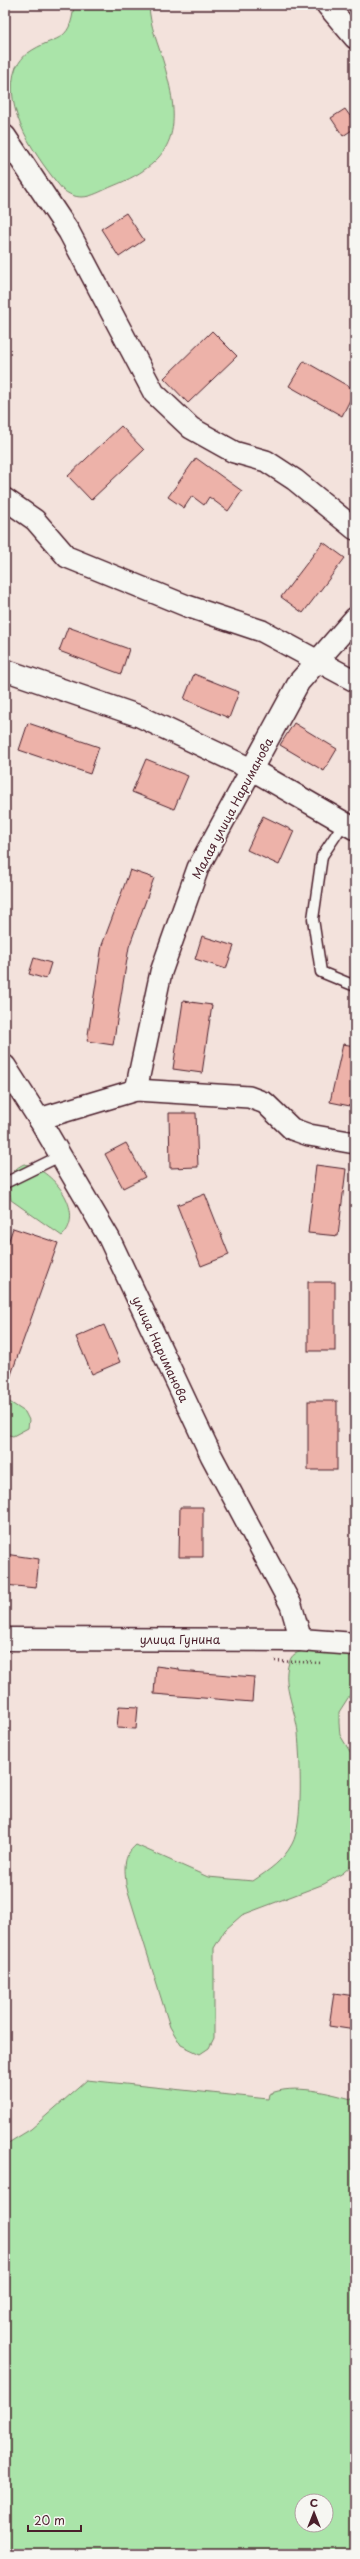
<svg xmlns="http://www.w3.org/2000/svg" width="360" height="2559" font-family="'Playpen Sans',sans-serif">
  <rect width="100%" height="100%" fill="#f3e2dc"/>
  <filter id="ink" filterUnits="userSpaceOnUse"><feTurbulence type="fractalNoise" baseFrequency=".025" numOctaves="2"/><feDisplacementMap in="SourceGraphic" scale="8" xChannelSelector="R" yChannelSelector="G"/><feConvolveMatrix kernelMatrix="1 2 1 2 8 2 1 2 1" color-interpolation-filters="sRGB"/></filter>
  <g filter="url(#ink)">
    <g fill="#aae4a9" stroke="#7a826a" fill-rule="evenodd">
      <path d="M74,5H149C150,27 158,43 164,64C182,127 178,160 113,186C94,194 82,204 63,190C38,160 0,108 16,67C19,63 23,56 28,53C55,34 70,46 74,5Z"/>
      <path d="M24,1164C52,1168 87,1212 62,1236L11,1200C9,1182 7,1172 24,1164Z"/>
      <polygon points="5,1399 25,1412 29,1420 28,1428 13,1436 5,1434"/>
      <path d="M312,1650C328,1651 344,1649 355,1661V1687L339,1712V1723L340,1735L355,1760V1862L343,1873L324,1884L242,1915L225,1930L214,1948V2038L209,2048L200,2054L181,2045L170,2027L126,1885C125,1868 122,1857 136,1845L208,1877L253,1881C269,1870 283,1861 292,1844C304,1822 300,1759 298,1733C296,1710 279,1680 291,1658C295,1651 305,1651 312,1650Z"/>
      <path d="M87,2080L268,2099L269,2094C294,2083 329,2093 355,2100V2554H5V2145L31,2129ZM302,2501H326V2525H302Z"/>
    </g>
    <g fill="#edb2a9" stroke="#4a1f2b">
      <polygon points="345,109 355,123 355,128 343,136 331,118"/>
      <polygon points="126,213 144,240 119,257 101,229"/>
      <polygon points="212,331 237,356 188,403 164,378"/>
      <polygon points="304,361 355,390 342,416 289,386"/>
      <polygon points="121,426 144,450 91,500 68,476"/>
      <polygon points="196,458 242,491 228,511 209,497 204,505 192,496 184,508 168,497"/>
      <polygon points="323,542 345,558 303,613 281,597"/>
      <polygon points="68,627 129,649 121,674 59,651"/>
      <polygon points="194,674 239,692 229,718 184,699"/>
      <polygon points="28,723 99,747 90,774 19,750"/>
      <polygon points="294,723 337,749 324,771 280,745"/>
      <polygon points="146,759 188,776 174,809 132,792"/>
      <polygon points="263,816 294,831 279,865 247,850"/>
      <polygon points="130,870 154,878 129,947 113,1045 87,1041 102,945"/>
      <polygon points="202,936 234,946 226,969 195,959"/>
      <polygon points="34,958 51,963 46,979 29,974"/>
      <polygon points="183,1001 212,1005 202,1073 173,1069"/>
      <polygon points="343,1044 355,1046 355,1107 330,1102"/>
      <polygon points="169,1113 196,1113 198,1167 170,1168"/>
      <polygon points="126,1143 145,1177 123,1188 105,1154"/>
      <polygon points="316,1165 346,1169 338,1236 308,1233"/>
      <polygon points="205,1194 229,1255 201,1266 177,1205"/>
      <polygon points="13,1228 58,1243 7,1386 5,1386 5,1252"/>
      <rect x="308" y="1282" width="27" height="69"/>
      <polygon points="104,1325 120,1362 92,1374 76,1337"/>
      <rect x="308" y="1401" width="29" height="69"/>
      <polygon points="180,1507 203,1507 203,1557 179,1557"/>
      <polygon points="5,1554 39,1559 36,1588 5,1585"/>
      <polygon points="156,1666 179,1669 179,1671 254,1677 252,1702 154,1694"/>
      <polygon points="119,1706 138,1707 136,1729 117,1728"/>
      <polygon points="334,1993 355,1996 355,2030 329,2026"/>
    </g>
    <g fill="none" stroke-linecap="round" stroke-linejoin="round">
      <g stroke="#4a1f2b" stroke-width="13">
        <g id="service">
          <polyline points="344,823 322,856 313,919 321,972 355,986"/>
          <polyline points="5,1183 60,1156"/>
        </g>
      </g>
      <g stroke="#4a1f2b" stroke-width="24">
        <g id="minor">
          <polyline points="327,5 355,38"/>
          <polyline points="5,136 69,232 154,393 191,428 234,452 266,461 295,480 355,529"/>
          <polyline points="5,499 35,520 67,557 187,606 262,631 355,681"/>
          <polyline points="5,670 139,716 251,769 355,829"/>
          <polyline points="5,1066 39,1119 109,1238 211,1455 291,1605 301,1640"/>
          <polyline points="136,1090 161,972 198,868 299,682 355,618"/>
          <polyline points="39,1119 136,1090 249,1097 265,1103 292,1129 309,1135 355,1143"/>
        </g>
      </g>
      <g stroke="#4a1f2b" stroke-width="25">
        <polyline id="secondary" points="5,1639 301,1640 355,1644"/>
      </g>
      <polyline stroke="#4a1f2b" stroke-width="2.5" stroke-dasharray="1 3" stroke-linecap="butt" points="275,1661 322,1663"/>
      <use href="#service" stroke="#f6f6f2" stroke-width="10"/>
      <use href="#minor" stroke="#f6f6f2" stroke-width="21"/>
      <use href="#secondary" stroke="#f6f6f2" stroke-width="22"/>
    </g>
  </g>
  <g text-anchor="middle" dominant-baseline="central" stroke-width="3.5" stroke-linejoin="round" paint-order="stroke">
    <g font-size="12" fill="#4a1f2b" stroke="#f6f6f2">
      <text transform="translate(232 808) rotate(-62)">Малая улица Нариманова</text>
      <text transform="translate(161 1349) rotate(65)">улица Нариманова</text>
      <text x="180" y="1639">улица Гунина</text>
    </g>
  </g>
  <rect width="360" height="2559" fill="none" stroke="#f6f6f2" stroke-width="20"/>
  <rect x="10" y="10" width="340" height="2539" fill="none" stroke="#4a1f2b" stroke-width="1.5" filter="url(#ink)"/>
  <g transform="translate(314 2513)"><circle r="19" fill="#f6f6f2" stroke="#b1a0a2"/>
  <path d="M0-3L7 15L0 10L-7 15Z" fill="#4a1f2b"/>
  <text y="-6" font-size="11" font-weight="bold" text-anchor="middle" fill="#4a1f2b">С</text>
  </g>
  <path d="M28 2525v6h53v-6" fill="none" stroke="#4a1f2b" stroke-width="2"/>
  <text x="34" y="2525" font-size="12" fill="#4a1f2b" stroke="#f6f6f2" stroke-width="3" paint-order="stroke">20 m</text>
</svg>
